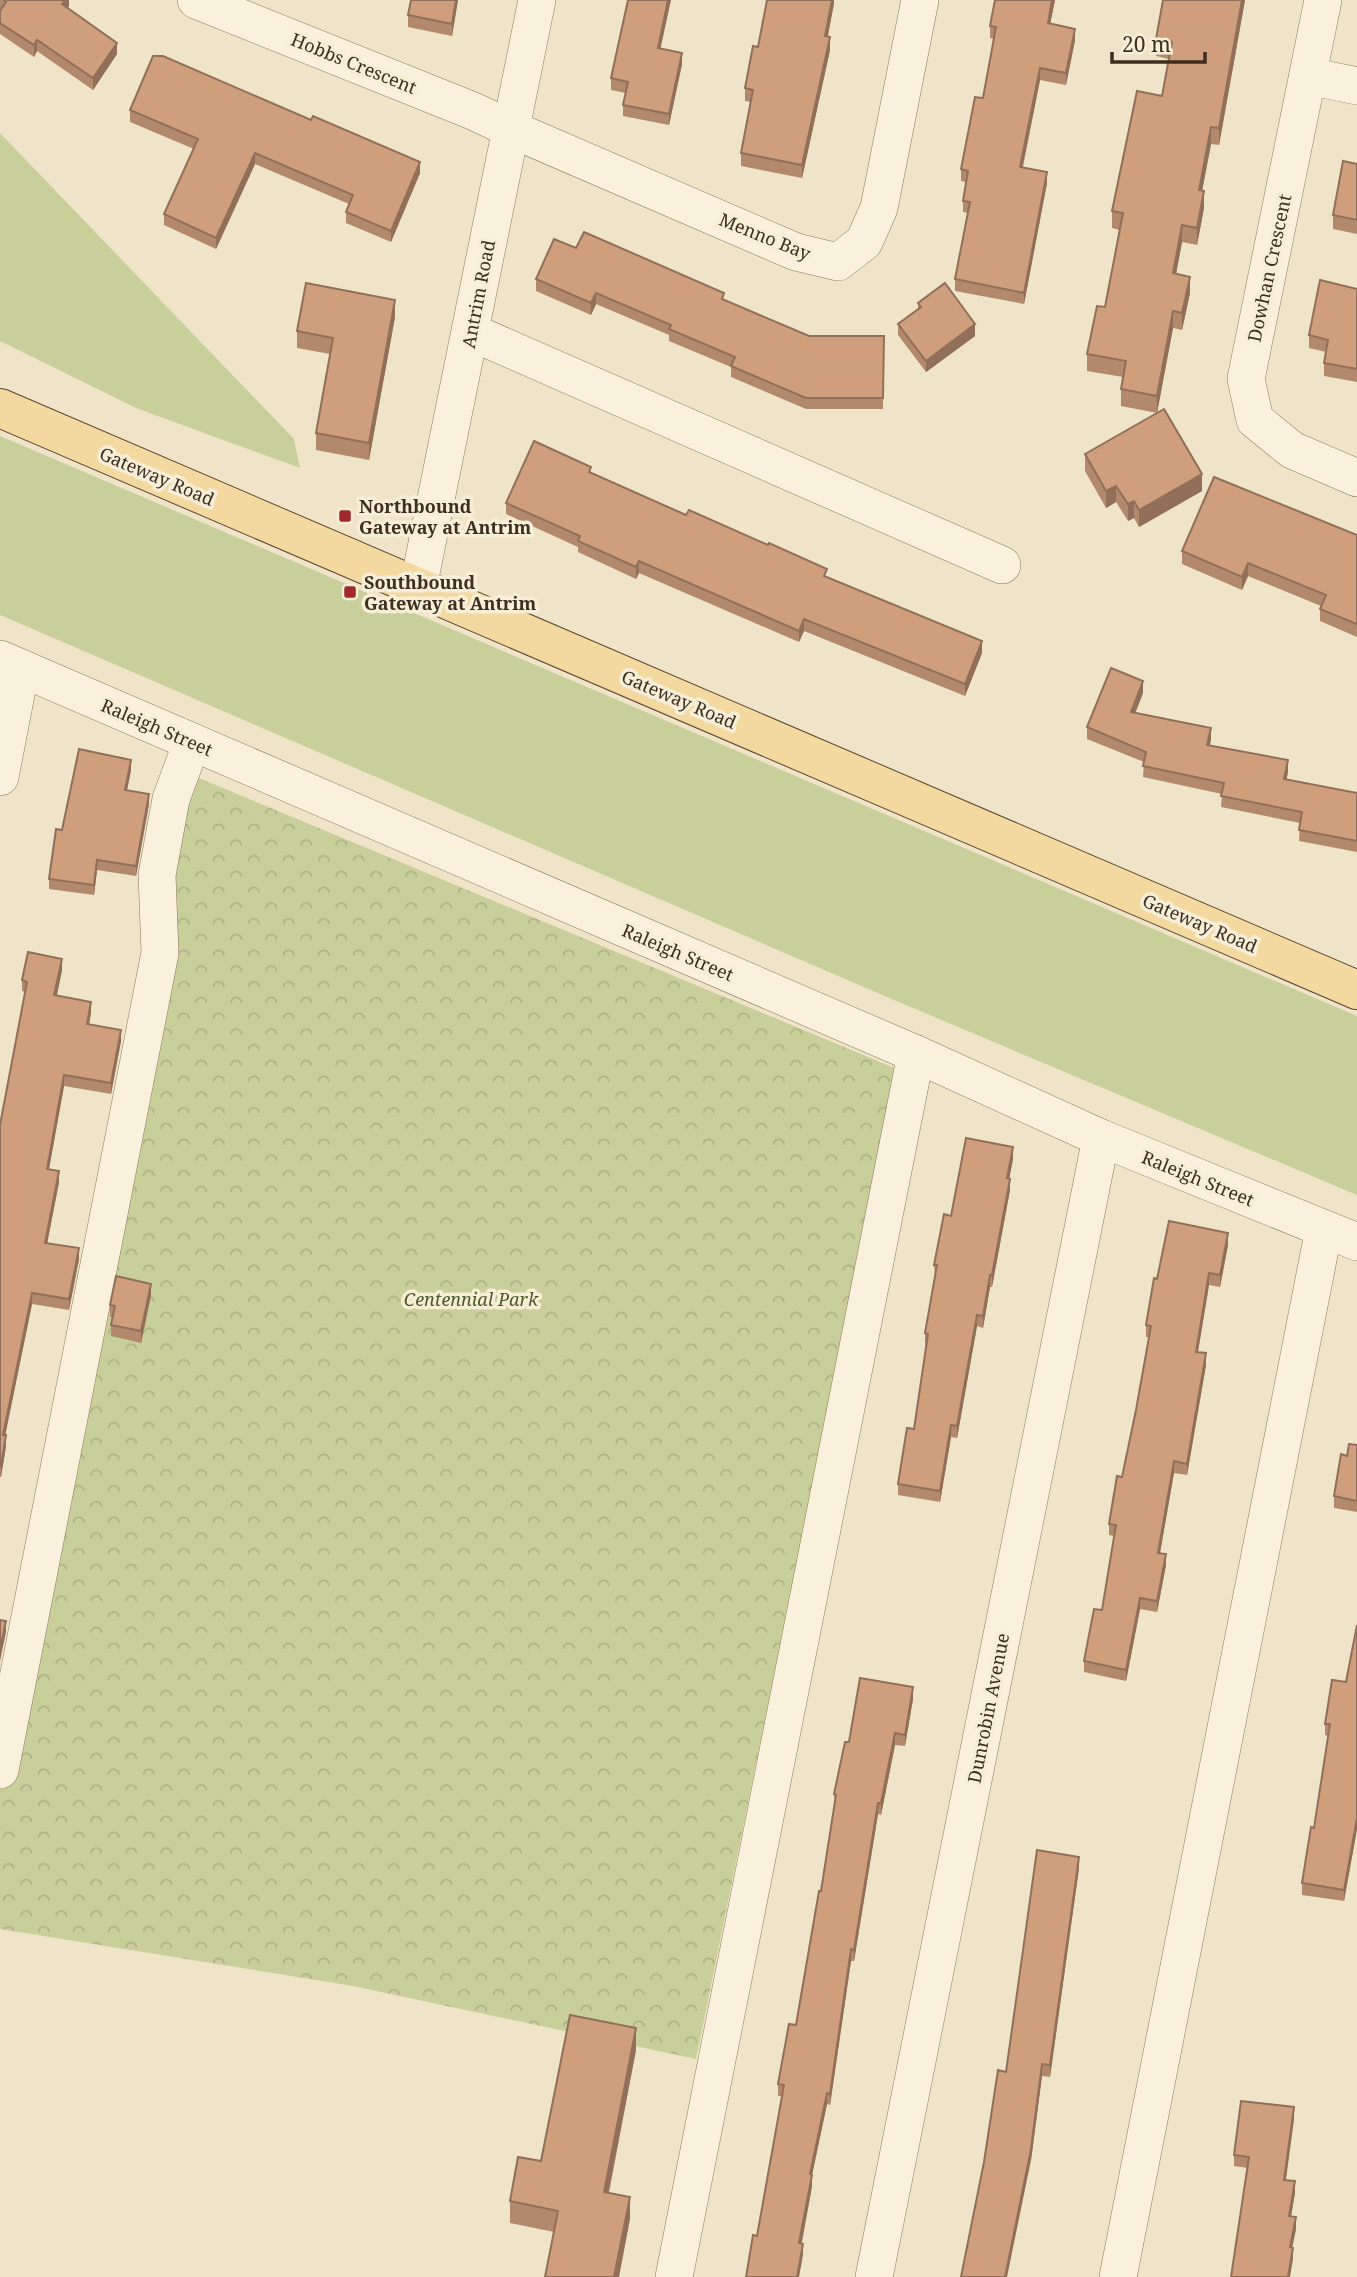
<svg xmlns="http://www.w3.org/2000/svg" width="1357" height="2277" font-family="'Noto Serif',serif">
  <defs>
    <pattern id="park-crowns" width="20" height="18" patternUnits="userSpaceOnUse" patternTransform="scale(1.75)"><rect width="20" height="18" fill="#c9cf9b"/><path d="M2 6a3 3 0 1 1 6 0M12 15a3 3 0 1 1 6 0" fill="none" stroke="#aeb285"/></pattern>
  </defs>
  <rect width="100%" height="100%" fill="#f0e4c8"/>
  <g fill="#c9cf9b">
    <polygon points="0,133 294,439 300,468 136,408 0,341"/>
    <polygon points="0,436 1357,1016 1357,1195 894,1000 0,615"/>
  </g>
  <polygon fill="url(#park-crowns)" points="194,776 897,1069 696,2059 353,1986 0,1929 0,1780"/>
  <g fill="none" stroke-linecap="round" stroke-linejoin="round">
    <g stroke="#8d765c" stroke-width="38">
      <g id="minor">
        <polyline points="196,0 473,111 511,129 796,252 838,262 864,242 879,208 920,0"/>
        <polyline points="1323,0 1246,379 1255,420 1292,450 1357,478"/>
        <polyline points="1308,76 1357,86"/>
        <polyline points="471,332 1002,565"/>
        <polyline points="418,588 537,0"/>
        <polyline points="0,659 916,1054 1101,1138 1357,1242"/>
        <polyline points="0,777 21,668"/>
        <polyline points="0,1770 160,953 157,875 171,799 192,742"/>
        <polyline points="674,2277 916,1054"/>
        <polyline points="874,2277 1101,1138"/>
        <polyline points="1118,2277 1324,1229"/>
      </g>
    </g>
    <g stroke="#5b4430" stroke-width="40">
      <polyline id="major" points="0,408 1357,990"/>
    </g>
    <use href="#minor" stroke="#faf1dc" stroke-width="37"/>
    <use href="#major" stroke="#f3d9a0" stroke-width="38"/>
  </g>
  <g fill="#b2896c">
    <polygon points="0,0 69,0 69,6 67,8 117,54 93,90 37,51 34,57 0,34 0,11 1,10 0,9"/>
    <polygon points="411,0 458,0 452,36 408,27 408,15"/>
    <polygon points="834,0 828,37 830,50 802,178 741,166 741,153 751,102 745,101 745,88 758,47"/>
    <polygon points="995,0 1055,0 1050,24 1075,40 1066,85 1040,80 1023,167 1047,183 1024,304 955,291 955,279 968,213 963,212 963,201 966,182 961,181 961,169 983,98 994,39 990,38 990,26"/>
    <polygon points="1163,0 1245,0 1219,145 1211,144 1202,191 1204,208 1197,245 1182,242 1176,274 1190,293 1182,330 1173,328 1157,413 1121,406 1121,389 1123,377 1087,371 1087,354 1105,307 1120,230 1112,228 1112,211 1162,96 1169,59 1156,56 1156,39"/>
    <polygon points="660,49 682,64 669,125 623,116 623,105 626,93 611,90 611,78"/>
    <polygon points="130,110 420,173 391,242 346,223 346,212 349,204 255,164 216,249 164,225 164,214 194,149 130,122"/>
    <polygon points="1357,164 1357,234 1333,229 1333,215"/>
    <polygon points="576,248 724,300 809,336 884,336 883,409 806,409 731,377 731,367 669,341 669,335 596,304 591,315 536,291 536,279"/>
    <polygon points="1357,289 1357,382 1324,376 1324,363 1326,352 1309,348 1309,335"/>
    <polygon points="918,303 975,336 926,372 898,335 898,324 918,309"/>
    <polygon points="395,317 369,460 316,450 316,433 330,354 297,348 297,331"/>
    <polygon points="1085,454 1202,491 1139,527 1134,518 1128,521 1116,502 1106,508 1085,471"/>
    <polygon points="591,473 827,578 982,653 965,696 804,631 799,642 639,573 636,579 578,552 578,547 506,514 506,503"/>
    <polygon points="1357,535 1357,637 1320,621 1320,609 1321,606 1248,576 1242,590 1182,564 1182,551"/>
    <polygon points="1143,693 1135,713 1211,740 1209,745 1288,772 1286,780 1357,793 1357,852 1299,841 1300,823 1221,807 1222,794 1143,777 1144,762 1087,739 1087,727"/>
    <polygon points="131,770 127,790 149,804 136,876 97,870 94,895 49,889 49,879 62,830"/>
    <polygon points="62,970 57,996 91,1013 89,1024 121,1041 111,1094 64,1086 49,1169 59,1182 47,1244 79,1259 69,1310 32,1304 5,1435 6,1446 1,1477 0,1477 0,1125 25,992 22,991 22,980"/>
    <polygon points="1013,1159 1009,1179 1010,1190 992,1287 990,1287 983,1328 977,1326 957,1438 951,1437 940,1502 898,1495 898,1484 914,1429 927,1345 925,1345 925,1333 935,1276 934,1265 951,1216"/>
    <polygon points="1228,1245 1220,1287 1209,1285 1198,1352 1206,1365 1187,1475 1174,1473 1160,1553 1166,1565 1157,1612 1140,1609 1126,1681 1084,1672 1084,1661 1102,1610 1114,1536 1109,1535 1109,1524 1122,1477 1136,1410 1149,1337 1146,1337 1146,1325 1157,1279"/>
    <polygon points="151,1295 141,1343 111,1336 111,1325 113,1317 110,1317 110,1305"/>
    <polygon points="1357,1445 1357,1512 1334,1508 1334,1496 1347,1456"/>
    <polygon points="1357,1625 1357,1829 1344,1901 1302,1895 1302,1883 1314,1828 1328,1736 1325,1735 1325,1724 1346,1682"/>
    <polygon points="913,1699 905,1746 895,1745 881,1815 878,1814 854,1961 851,1961 830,2105 827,2104 812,2174 812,2186 802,2243 803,2255 757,2236 782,2096 778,2096 778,2084 796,2025 821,1891 835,1806 834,1794 849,1742"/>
    <polygon points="1079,1868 1050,2077 1042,2076 1031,2160 1006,2072"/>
    <polygon points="636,2050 609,2193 630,2219 554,2232 510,2223 510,2201 541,2161"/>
    <polygon points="1294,2119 1286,2180 1295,2193 1291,2216 1296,2229 1292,2247 1293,2259 1240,2226 1248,2168 1234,2166 1234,2155"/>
  </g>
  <g fill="#916f58">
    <polygon points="65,0 69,0 69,6 62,15 62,4"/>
    <polygon points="456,0 458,0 452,36 452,24"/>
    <polygon points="668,0 671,0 658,60 658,48"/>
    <polygon points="832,0 834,0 834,4 825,49 825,36"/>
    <polygon points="1052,0 1055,0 1048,35 1048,23"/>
    <polygon points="1242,0 1245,0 1219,145 1219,128"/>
    <polygon points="1075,29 1075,40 1066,85 1066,73"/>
    <polygon points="830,37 830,50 802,178 802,165"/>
    <polygon points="37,40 37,51 34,57 34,45"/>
    <polygon points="117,43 117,54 93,90 93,78"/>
    <polygon points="682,53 682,64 669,125 669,114"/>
    <polygon points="1040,68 1040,80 1020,178 1020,167"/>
    <polygon points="1211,127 1211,144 1199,207 1199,190"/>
    <polygon points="255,153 255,164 216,249 216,238"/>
    <polygon points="420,162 420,173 391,242 391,231"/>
    <polygon points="1047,172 1047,183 1024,304 1024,293"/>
    <polygon points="1204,191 1204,208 1197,245 1197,228"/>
    <polygon points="1182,225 1182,242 1173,290 1173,273"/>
    <polygon points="1190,277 1190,293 1182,330 1182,313"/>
    <polygon points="596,293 596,304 591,315 591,303"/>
    <polygon points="395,300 395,317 369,460 369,443"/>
    <polygon points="1173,311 1173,328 1157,413 1157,396"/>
    <polygon points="975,324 975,336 926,372 926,361"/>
    <polygon points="1202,474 1202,491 1139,527 1139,510"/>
    <polygon points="1116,486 1116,502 1106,508 1106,491"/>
    <polygon points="1134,501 1134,518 1128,521 1128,504"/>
    <polygon points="639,561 639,573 636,579 636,567"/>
    <polygon points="1248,563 1248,576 1242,590 1242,577"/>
    <polygon points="804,619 804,631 799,642 799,631"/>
    <polygon points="982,641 982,653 965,696 965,684"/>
    <polygon points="1143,681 1143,693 1131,724 1131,712"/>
    <polygon points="1211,728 1211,740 1207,757 1207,745"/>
    <polygon points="131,760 131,770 125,800 125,790"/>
    <polygon points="1288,760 1288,772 1284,791 1284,779"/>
    <polygon points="149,794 149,804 136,876 136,866"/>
    <polygon points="97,860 97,870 94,895 94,885"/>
    <polygon points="62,959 62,970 54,1006 54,995"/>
    <polygon points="91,1002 91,1013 87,1035 87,1024"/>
    <polygon points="121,1030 121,1041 111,1094 111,1083"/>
    <polygon points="64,1075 64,1086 47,1180 47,1169"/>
    <polygon points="1013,1147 1013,1159 1007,1190 1007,1178"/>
    <polygon points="59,1171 59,1182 45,1254 45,1243"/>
    <polygon points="1010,1179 1010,1190 992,1287 992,1275"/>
    <polygon points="1228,1233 1228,1245 1220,1287 1220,1275"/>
    <polygon points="79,1248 79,1259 69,1310 69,1299"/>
    <polygon points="1209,1273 1209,1285 1196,1363 1196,1352"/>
    <polygon points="990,1275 990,1287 983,1328 983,1316"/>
    <polygon points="151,1284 151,1295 141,1343 141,1331"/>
    <polygon points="32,1293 32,1304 3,1446 3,1435"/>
    <polygon points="977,1315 977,1326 957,1438 957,1426"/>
    <polygon points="1206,1353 1206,1365 1187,1475 1187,1464"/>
    <polygon points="951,1425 951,1437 940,1502 940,1491"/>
    <polygon points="6,1435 6,1446 1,1477 1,1466"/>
    <polygon points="1174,1461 1174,1473 1158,1564 1158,1553"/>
    <polygon points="1166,1554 1166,1565 1157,1612 1157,1601"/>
    <polygon points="1140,1598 1140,1609 1126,1681 1126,1670"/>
    <polygon points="6,1621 6,1632 0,1661 0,1650"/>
    <polygon points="913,1687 913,1699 905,1746 905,1735"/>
    <polygon points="895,1733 895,1745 881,1815 881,1803"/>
    <polygon points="878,1803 878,1814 854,1961 854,1950"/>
    <polygon points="1357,1818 1357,1829 1344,1901 1344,1890"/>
    <polygon points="1079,1857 1079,1868 1050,2077 1050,2065"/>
    <polygon points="851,1949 851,1961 830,2105 830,2094"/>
    <polygon points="636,2028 636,2050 604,2214 604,2192"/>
    <polygon points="1042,2064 1042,2076 1031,2160 1007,2277 1005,2277"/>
    <polygon points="827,2093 827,2104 810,2185 810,2174"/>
    <polygon points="1294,2107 1294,2119 1284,2191 1284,2180"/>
    <polygon points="812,2175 812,2186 799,2255 799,2243"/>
    <polygon points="1295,2181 1295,2193 1289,2228 1289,2216"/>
    <polygon points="630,2197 630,2219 619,2277 614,2277"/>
    <polygon points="1296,2217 1296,2229 1290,2258 1290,2247"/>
    <polygon points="803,2244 803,2255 799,2277 797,2277"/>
    <polygon points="1293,2248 1293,2259 1290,2277 1288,2277"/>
  </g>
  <g fill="#cf9f7d" stroke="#916f58" stroke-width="2">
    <polygon points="4,0 65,0 62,4 117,43 93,78 37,40 34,45 0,23 0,11 6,2"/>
    <polygon points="411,0 456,0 452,24 408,15"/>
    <polygon points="628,0 668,0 658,48 682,53 669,114 623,105 628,82 611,78"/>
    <polygon points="767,0 832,0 825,36 830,37 802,165 741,153 753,90 745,88 753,46 758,47"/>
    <polygon points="995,0 1052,0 1048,23 1075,29 1066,73 1040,68 1020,167 1047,172 1024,293 955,279 970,202 963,201 968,171 961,169 975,97 983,98 996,27 990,26"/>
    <polygon points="1163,0 1242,0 1219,128 1211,127 1199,190 1204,191 1197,228 1182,225 1173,273 1190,277 1182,313 1173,311 1157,396 1121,389 1126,361 1087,354 1097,306 1105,307 1123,213 1112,211 1137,91 1162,96 1172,42 1156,39"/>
    <polygon points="153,56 163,56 311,120 313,116 420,162 391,231 346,212 353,195 255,153 216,238 164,214 198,139 130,110"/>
    <polygon points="1343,161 1357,164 1357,220 1333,215"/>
    <polygon points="584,232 724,293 722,299 809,336 884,336 883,398 806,398 731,366 735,357 669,329 671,325 596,293 591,303 536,279 554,239 576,248"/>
    <polygon points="1320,280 1357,289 1357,369 1324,363 1328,340 1309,335"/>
    <polygon points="306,283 395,300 369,443 316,433 333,338 297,331"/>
    <polygon points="945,283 975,324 926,361 898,324 921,307 918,303"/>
    <polygon points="1164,409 1202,474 1139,510 1134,501 1128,504 1116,486 1106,491 1085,454"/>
    <polygon points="534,441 591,467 589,472 686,515 689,510 768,545 769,543 827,569 824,576 982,641 965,684 804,619 799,631 639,561 636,567 578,541 580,536 506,503"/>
    <polygon points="1214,477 1357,535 1357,624 1320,609 1326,595 1248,563 1242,577 1182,551"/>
    <polygon points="1111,668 1143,681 1131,712 1211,728 1207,745 1288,760 1284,779 1357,793 1357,841 1299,830 1302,812 1221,796 1224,783 1143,766 1146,752 1087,727"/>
    <polygon points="79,749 131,760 125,790 149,794 136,866 97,860 94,885 49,879 56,829 62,830"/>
    <polygon points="28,952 62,959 54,995 91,1002 87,1024 121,1030 111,1083 64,1075 47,1169 59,1171 45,1243 79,1248 69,1299 32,1293 3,1435 6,1435 1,1466 0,1466 0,1125 27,982 22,980"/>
    <polygon points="966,1138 1013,1147 1007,1178 1010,1179 992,1275 990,1275 983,1316 977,1315 957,1426 951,1425 940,1491 898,1484 907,1428 914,1429 928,1334 925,1333 937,1265 934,1265 944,1214 951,1216"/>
    <polygon points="1169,1221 1228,1233 1220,1275 1209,1273 1196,1352 1206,1353 1187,1464 1174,1461 1158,1553 1166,1554 1157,1601 1140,1598 1126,1670 1084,1661 1094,1609 1102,1610 1116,1525 1109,1524 1117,1476 1122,1477 1136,1410 1151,1326 1146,1325 1154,1278 1157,1279"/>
    <polygon points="116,1276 151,1284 141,1331 111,1325 115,1306 110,1305"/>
    <polygon points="1349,1444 1357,1445 1357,1501 1334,1496 1341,1454 1347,1456"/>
    <polygon points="0,1620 6,1621 0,1650"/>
    <polygon points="1357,1625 1357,1818 1344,1890 1302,1883 1311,1827 1314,1828 1330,1724 1325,1724 1332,1680 1346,1682"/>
    <polygon points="860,1678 913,1687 905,1735 895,1733 881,1803 878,1803 854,1950 851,1949 830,2094 827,2093 810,2174 812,2175 799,2243 803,2244 797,2277 746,2277 753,2235 757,2236 784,2085 778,2084 789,2024 796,2025 819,1891 821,1891 836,1795 834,1794 845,1742 849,1742"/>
    <polygon points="1037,1850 1079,1857 1050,2065 1042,2064 1031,2149 1005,2277 961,2277 984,2162 998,2070 1006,2072"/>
    <polygon points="570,2015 636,2028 604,2192 630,2197 614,2277 545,2277 558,2211 510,2201 518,2157 541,2161"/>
    <polygon points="1241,2101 1294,2107 1284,2180 1295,2181 1289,2216 1296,2217 1290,2247 1293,2248 1288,2277 1231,2277 1249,2157 1234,2155"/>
  </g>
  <g fill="#9e2a2b" stroke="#f7eed8" stroke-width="2.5">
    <rect x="338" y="509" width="14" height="14" rx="3.5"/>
    <rect x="343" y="585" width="14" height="14" rx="3.5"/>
  </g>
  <g text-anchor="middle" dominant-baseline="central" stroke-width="7" stroke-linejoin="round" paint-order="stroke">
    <g font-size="18" fill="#3d2e20" stroke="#f7eed8">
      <text transform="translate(354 63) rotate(22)">Hobbs Crescent</text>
      <text transform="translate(765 236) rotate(22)">Menno Bay</text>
      <text transform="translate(1269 268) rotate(-78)">Dowhan Crescent</text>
      <text transform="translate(478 294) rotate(-79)">Antrim Road</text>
      <text transform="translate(157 476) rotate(23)">Gateway Road</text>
      <text transform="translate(679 699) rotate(23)">Gateway Road</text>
      <text transform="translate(157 727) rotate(23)">Raleigh Street</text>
      <text transform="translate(1200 923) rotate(23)">Gateway Road</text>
      <text transform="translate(678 952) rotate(23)">Raleigh Street</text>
      <text transform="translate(1198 1178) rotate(22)">Raleigh Street</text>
      <text transform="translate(988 1708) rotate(-79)">Dunrobin Avenue</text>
    </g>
    <g font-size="18" font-weight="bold" fill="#3d2e20" stroke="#f7eed8" text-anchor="start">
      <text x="359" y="506">Northbound<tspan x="359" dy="21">Gateway at Antrim</tspan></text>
      <text x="364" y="582">Southbound<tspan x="364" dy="21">Gateway at Antrim</tspan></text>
    </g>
    <g font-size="18" font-style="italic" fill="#4d5a26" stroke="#f7eed8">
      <text x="471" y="1299">Centennial Park</text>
    </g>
  </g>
  <path d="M1112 52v10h93v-10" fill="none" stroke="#3d2e20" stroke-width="3.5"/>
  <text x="1122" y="52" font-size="21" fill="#3d2e20" stroke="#f7eed8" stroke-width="5" paint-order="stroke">20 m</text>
</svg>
